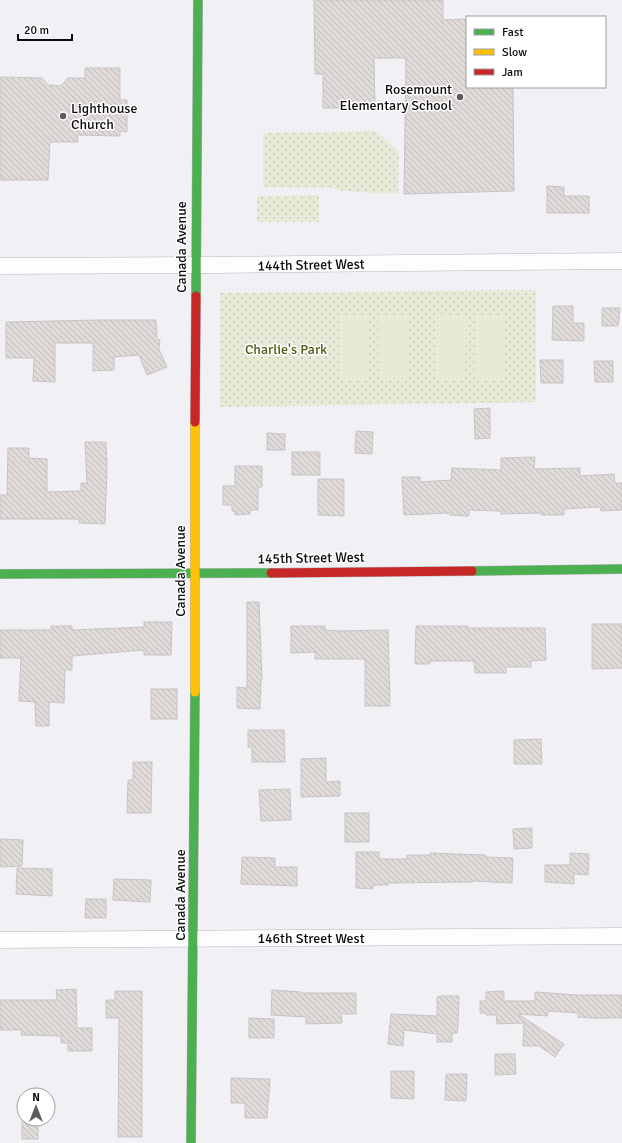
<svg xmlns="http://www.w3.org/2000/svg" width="622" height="1143" font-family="Signika,sans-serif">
  <defs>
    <pattern id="grass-dots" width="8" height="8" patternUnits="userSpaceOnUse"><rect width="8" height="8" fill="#e6ead7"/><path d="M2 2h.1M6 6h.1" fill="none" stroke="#c4c8b7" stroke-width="1.8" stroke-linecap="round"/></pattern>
    <pattern id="building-back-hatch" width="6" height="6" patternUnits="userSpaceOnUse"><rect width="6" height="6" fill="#e0dad9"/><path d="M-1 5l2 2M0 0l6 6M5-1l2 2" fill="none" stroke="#bfbab9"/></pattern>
  </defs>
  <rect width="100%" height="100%" fill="#f0f0f5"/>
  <g fill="url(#grass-dots)">
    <polygon points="376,131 399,152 398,193 371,193 345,191 331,188 263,187 263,133"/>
    <polygon points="319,195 319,222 257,222 257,196"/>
    <polygon points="536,290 536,402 220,407 220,293"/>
  </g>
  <g fill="#e6ead7">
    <polygon points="438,314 467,316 465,379 436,379"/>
    <polygon points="378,315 407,315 408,378 379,379"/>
    <polygon points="339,316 368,316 369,379 340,379"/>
    <polygon points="476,316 505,317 503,381 474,380"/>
  </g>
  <g fill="url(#building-back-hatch)" stroke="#c6c5c6">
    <polygon points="314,0 443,0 443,20 467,19 467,87 513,87 514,191 404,194 406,58 374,58 375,108 323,108 323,74 315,74"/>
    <polygon points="85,68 120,68 120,100 127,100 127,132 120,131 120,136 77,135 78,142 50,142 48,180 0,180 0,77 42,78 48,85 61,86 68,78 85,78"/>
    <polygon points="547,186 564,187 564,196 589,196 589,213 547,213"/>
    <polygon points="553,306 573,306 573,323 584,323 584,341 552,340"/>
    <polygon points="602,308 620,308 618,326 602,326"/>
    <polygon points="99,320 156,320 157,339 160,340 159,349 167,367 147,375 139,355 114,357 114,370 93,371 93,343 55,343 55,382 33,381 34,358 6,358 6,322"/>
    <polygon points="540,360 563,360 563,383 541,383"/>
    <polygon points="594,361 613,361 613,382 595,382"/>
    <polygon points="490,408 490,438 475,439 474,409"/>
    <polygon points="356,431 373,432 372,454 355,453"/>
    <polygon points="267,433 285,434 285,450 267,450"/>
    <polygon points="85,442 106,442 107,468 105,524 79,523 79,519 0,519 0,495 7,495 8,448 29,448 29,458 47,459 47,492 81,491 81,483 87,483"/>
    <rect x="292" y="452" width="28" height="23"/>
    <polygon points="535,457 534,469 580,468 580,476 614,474 615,483 622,483 622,510 601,511 600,507 564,509 564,515 541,515 541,513 501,514 501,511 469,510 469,516 450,515 450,513 404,515 402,477 420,477 420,482 451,480 452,468 501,470 501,458"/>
    <polygon points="235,466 262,466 262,487 258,487 258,510 250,510 250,514 235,515 235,511 232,511 232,505 223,505 223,486 235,486"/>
    <polygon points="318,479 344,479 344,516 318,515"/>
    <polygon points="247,602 259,602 262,680 261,680 260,709 237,708 237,687 247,688"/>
    <polygon points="144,622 172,622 171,655 144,655 144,650 72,656 72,670 65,670 64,703 49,702 49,726 36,726 35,702 19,701 21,658 0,658 0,630 51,630 51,626 72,626 72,630 144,627"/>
    <polygon points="592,624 622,624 622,668 592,669"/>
    <polygon points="291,626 325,626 325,630 339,631 388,630 390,706 365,706 365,659 315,659 315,652 291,653"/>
    <polygon points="416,626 468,626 468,628 545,628 546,660 531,661 531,667 506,667 506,673 475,673 474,661 430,661 430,664 415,664"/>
    <rect x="151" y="689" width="26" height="30"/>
    <polygon points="248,730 284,730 285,762 252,762 252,747 248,747"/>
    <polygon points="541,739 542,764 514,764 514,740"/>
    <polygon points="326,758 326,782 340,781 340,796 301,797 301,759"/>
    <polygon points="133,762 152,762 151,813 127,813 128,780 133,780"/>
    <polygon points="290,789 291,820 261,821 259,790"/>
    <rect x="345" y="813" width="24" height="29"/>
    <polygon points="532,828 532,848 514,849 513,829"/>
    <polygon points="0,839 23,840 22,866 0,867"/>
    <polygon points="356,852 379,852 379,859 407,859 407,855 430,855 430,853 485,855 485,857 513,858 512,883 473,881 473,882 388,883 388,885 373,885 373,889 356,888"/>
    <polygon points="570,853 589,854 588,875 574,874 574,884 545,882 545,865 570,865"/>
    <polygon points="242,857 275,858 275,867 297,867 297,886 241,884"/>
    <polygon points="17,868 52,869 52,896 16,894"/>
    <polygon points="114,879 151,880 150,902 113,900"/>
    <polygon points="86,899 106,899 106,918 85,918"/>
    <polygon points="76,989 77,1028 92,1028 92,1051 68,1051 68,1043 61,1043 61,1036 21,1035 22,1030 0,1030 0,1000 57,1000 56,990"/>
    <polygon points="272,990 301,992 301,993 356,993 356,1014 341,1014 342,1023 306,1024 306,1017 271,1015"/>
    <polygon points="115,991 142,991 142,1137 118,1137 119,1018 106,1018 106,1000 115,1000"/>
    <polygon points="504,991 504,1001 535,1001 535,992 578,995 622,995 622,1018 592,1018 578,1017 578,1013 548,1011 547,1016 518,1014 564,1044 555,1057 539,1046 523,1046 524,1023 497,1024 496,1015 486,1015 486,1013 480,1013 480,1001 486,1001 486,992"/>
    <polygon points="443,996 459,996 458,1026 457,1033 452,1033 452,1042 437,1042 437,1034 404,1030 403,1046 388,1044 391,1014 437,1016 437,997"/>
    <polygon points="249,1018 274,1019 274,1038 249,1038"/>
    <polygon points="495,1054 515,1054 516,1074 495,1075"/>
    <polygon points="391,1071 414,1071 414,1099 391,1098"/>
    <polygon points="446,1074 467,1074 466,1101 445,1100"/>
    <polygon points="231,1078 270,1079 267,1118 245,1118 245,1103 231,1103"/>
    <rect x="22" y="1119" width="16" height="20"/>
  </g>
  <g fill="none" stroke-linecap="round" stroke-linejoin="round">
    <g stroke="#b6b6ba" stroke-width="17">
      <g id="street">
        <polyline points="0,266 215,265 622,261"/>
        <polyline points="0,940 622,936"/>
      </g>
    </g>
    <g stroke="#b6b6ba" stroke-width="10">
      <g id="fast">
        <polyline points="196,296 198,0"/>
        <polyline points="472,571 622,569"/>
        <polyline points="0,574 271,573"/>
        <polyline points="191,1143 195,692"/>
      </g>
    </g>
    <g stroke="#b6b6ba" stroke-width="10">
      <polyline id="slow" points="195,692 195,422"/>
    </g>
    <g stroke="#b6b6ba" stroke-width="10">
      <g id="jam">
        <polyline points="195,422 196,296"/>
        <polyline points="271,573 472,571"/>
      </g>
    </g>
    <use href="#street" stroke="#fdfdfe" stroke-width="16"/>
    <use href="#fast" stroke="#4caf50" stroke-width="9"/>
    <use href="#slow" stroke="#ffc107" stroke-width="9"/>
    <use href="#jam" stroke="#c62828" stroke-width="9"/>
  </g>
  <g fill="#5b5c60" stroke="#fff" stroke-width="1.5">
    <circle cx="460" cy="97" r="4"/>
    <circle cx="63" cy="116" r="4"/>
  </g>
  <g text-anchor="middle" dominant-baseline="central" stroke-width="3" stroke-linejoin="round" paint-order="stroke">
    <g font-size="14" fill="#0b0c0f" stroke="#fff" text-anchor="end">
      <text x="452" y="89">Rosemount<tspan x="452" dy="16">Elementary School</tspan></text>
      <text x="71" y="108" text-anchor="start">Lighthouse<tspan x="71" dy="16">Church</tspan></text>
    </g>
    <g font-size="14" fill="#0b0c0f" stroke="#fff">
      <text transform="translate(181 247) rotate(-90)">Canada Avenue</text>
      <text transform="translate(311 265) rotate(-1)">144th Street West</text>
      <text transform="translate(311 558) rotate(-1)">145th Street West</text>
      <text transform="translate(180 571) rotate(-90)">Canada Avenue</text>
      <text transform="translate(180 895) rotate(-90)">Canada Avenue</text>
      <text x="311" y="938">146th Street West</text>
    </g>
    <g font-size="14" fill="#505812" stroke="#fff">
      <text x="286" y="349">Charlie's Park</text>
    </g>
  </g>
  <rect x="466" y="16" width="140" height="72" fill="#ffffff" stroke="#9d9e9f"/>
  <rect x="474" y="29" width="20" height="6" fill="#4caf50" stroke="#9d9e9f"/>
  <text x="502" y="36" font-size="12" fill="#0b0c0f">Fast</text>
  <rect x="474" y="49" width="20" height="6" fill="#ffc107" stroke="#9d9e9f"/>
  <text x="502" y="56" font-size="12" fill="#0b0c0f">Slow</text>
  <rect x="474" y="69" width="20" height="6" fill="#c62828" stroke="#9d9e9f"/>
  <text x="502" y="76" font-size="12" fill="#0b0c0f">Jam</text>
  <g transform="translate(36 1107)"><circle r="19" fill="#ffffff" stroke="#9d9e9f"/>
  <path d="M0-3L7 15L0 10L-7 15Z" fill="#5b5c60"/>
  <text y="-6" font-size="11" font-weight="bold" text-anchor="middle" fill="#0b0c0f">N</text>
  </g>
  <path d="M18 34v6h54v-6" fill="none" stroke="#0b0c0f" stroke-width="2"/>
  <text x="24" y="34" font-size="12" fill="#0b0c0f" stroke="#ffffff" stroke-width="3" paint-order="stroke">20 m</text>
</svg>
